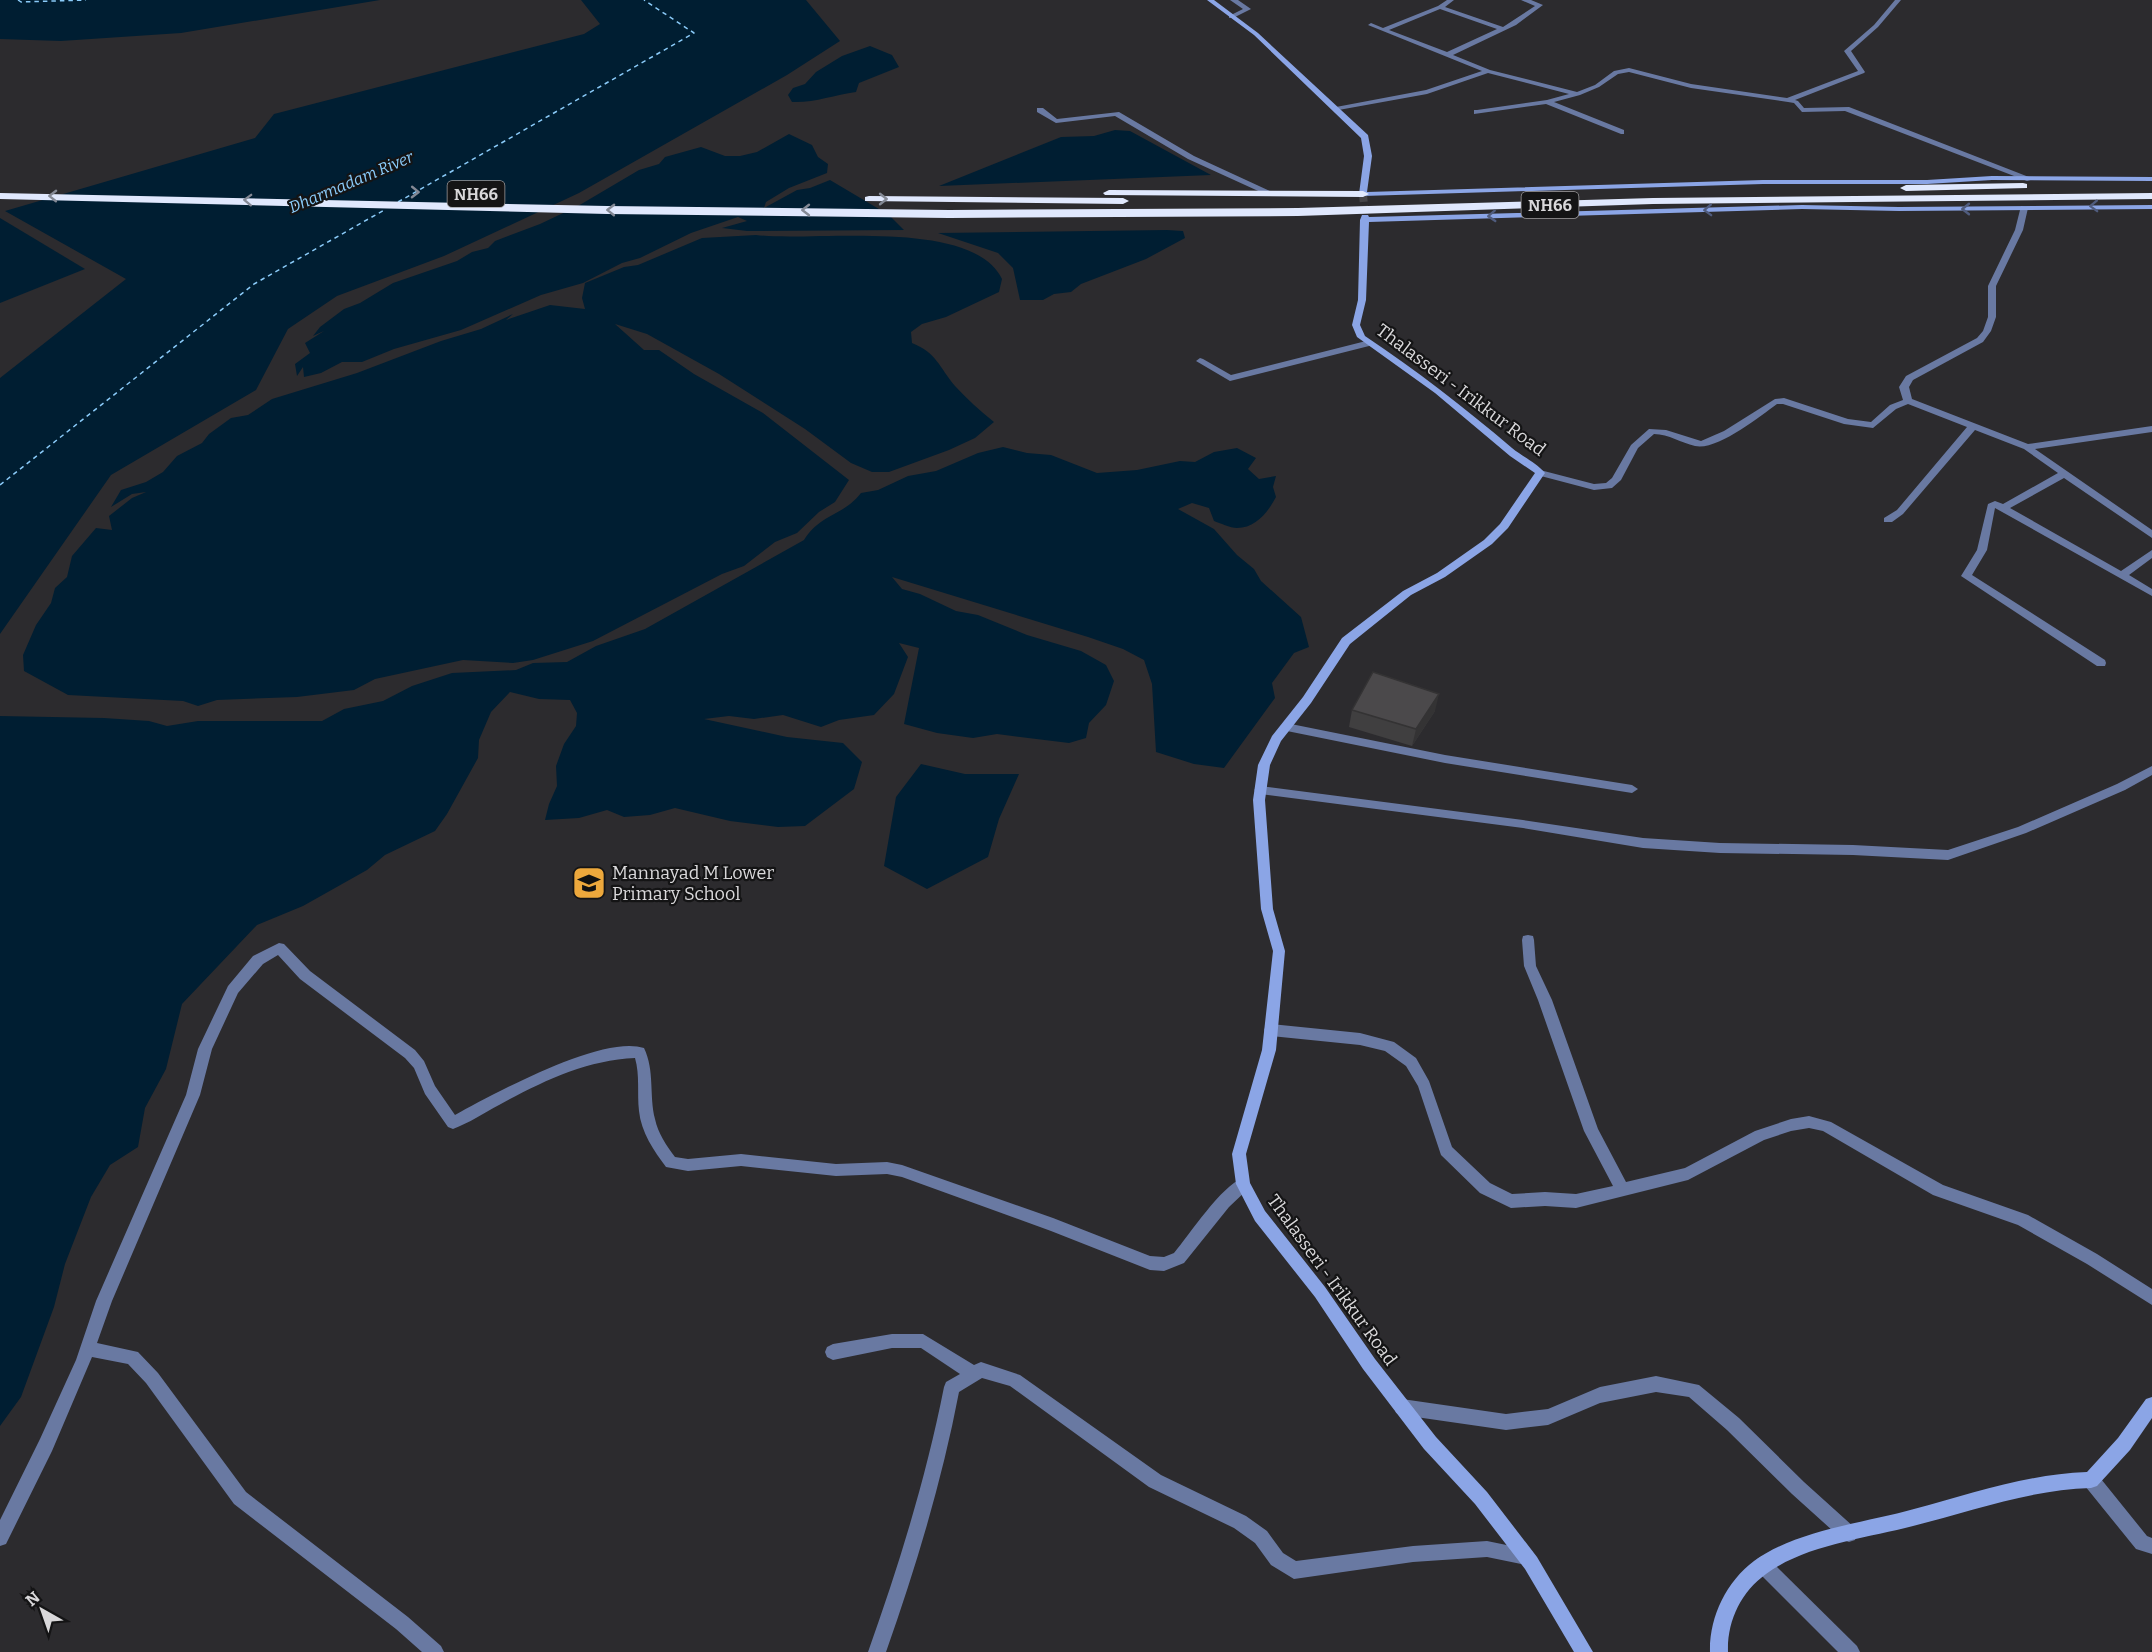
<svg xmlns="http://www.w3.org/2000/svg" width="2152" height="1652" font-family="Bitter,serif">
  <rect width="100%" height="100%" fill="#2c2b2e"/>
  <g fill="#001e32">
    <polygon points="0,0 380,0 181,33 61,41 0,39"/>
    <polygon points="581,0 806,0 840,41 787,75 579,193 444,256 337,296 288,329 256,390 111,475 0,634 0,378 126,279 5,211 255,138 274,114 584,34 600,24"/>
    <path d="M870,46L892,55L899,67L859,83L856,92C834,95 814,103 792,102L788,95L793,88L805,84L816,72L842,56Z"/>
    <polygon points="1115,130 1130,131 1211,175 939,186 1061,137 1094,136"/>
    <polygon points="789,134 812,145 818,157 828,164 827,173 789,188 766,202 764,208 797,190 810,188 830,180 889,215 904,230 747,231 722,228 747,221 738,217 691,233 640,258 622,263 583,283 541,295 461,330 394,349 362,362 342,362 321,373 304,377 303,367 297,376 295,364 310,353 305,343 324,331 313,336 320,327 344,309 360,303 393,283 457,261 472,252 488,248 495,241 540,224 578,206 639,170 659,164 665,157 701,147 725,156 740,156 757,152"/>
    <polygon points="0,218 85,269 0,303"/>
    <polygon points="1167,230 1183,231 1185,238 1146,259 1081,284 1071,292 1054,294 1043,300 1020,300 1013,268 998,253 938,233"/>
    <path d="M756,235C815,242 972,217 1002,279L999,292L946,317L922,324L911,332L912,343C937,353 939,367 955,386C967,399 980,411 994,422L975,438L949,450L889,472H872L851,463L805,429L719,374L647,334L615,324L644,350H659L694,374L763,413L849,480L835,502L819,512L797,533L775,542L744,566L722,574L593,641L533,660L513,663L463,660L375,679L354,690L297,697L217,700L198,706L183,701L68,695L24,671L23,655L36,625L51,603L55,588L67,577L72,556L96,528L112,530L109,516L132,498L146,492L132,494L111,507L121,490L146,482L163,472L177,456L202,443L209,434L231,418L248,415L272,399L357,373L441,341L481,329L513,314L506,320L550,305L585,309L582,298L585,283L624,267L638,265L702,238Z"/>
    <path d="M1003,447L1027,453L1051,455L1097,473L1137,470L1180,461L1195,462L1214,452L1237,448L1256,458L1248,469L1259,479L1276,476L1273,487L1276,497C1268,512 1256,528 1237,528C1230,528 1220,523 1214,521L1209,508L1192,503L1178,509L1214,529L1237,555L1254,569L1261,581L1301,617L1309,647L1294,653L1272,683L1275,698L1224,768L1194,764L1156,752L1152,684L1144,660L1123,649L1088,637L892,577L902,589L920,594L956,611L978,615L1027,635L1081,651L1106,665L1114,681L1106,705L1089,723L1086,738L1069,743L997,734L973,738L937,733L904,724L919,648L899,643L908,657L894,694L874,715L839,720L821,727L783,715L754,719L729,716L704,719L787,737L843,743L862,762L854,789L805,826L778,827L730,821L675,808L650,815L624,817L607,810L579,818L545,820L549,804L557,786L556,766L564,744L576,726L577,713L570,700L539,699L510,692L491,712L479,740L478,758L447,814L435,831L385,855L367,870L303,906L257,925L182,1004L166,1069L145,1108L138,1147L110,1165L91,1197L65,1264L54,1307L21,1397L0,1426V716L104,718L149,721L167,726L198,721H322L344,709L383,701L412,686L452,673L516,670L533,663L567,662L596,646L645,629L804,540C820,514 843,516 861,493L878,490L908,476L936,471L978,453Z"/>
    <polygon points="921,764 965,774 1019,774 999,819 988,857 927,889 884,866 896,797"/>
  </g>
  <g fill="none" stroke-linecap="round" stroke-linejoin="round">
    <g stroke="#8acbf9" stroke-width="1.5" stroke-dasharray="4.5 4" stroke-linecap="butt">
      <polyline points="18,0 21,2 86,0"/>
      <polyline points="398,202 694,33 644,0"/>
      <polyline points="0,485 254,284 386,209"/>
    </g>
    <polyline stroke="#464548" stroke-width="8" stroke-dasharray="8 4" stroke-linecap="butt" points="1363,194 1365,217"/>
    <g fill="#6979a2" fill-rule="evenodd">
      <polygon points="1230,0 1238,0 1251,9 1233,18 1229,18 1229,16 1243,9"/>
      <path d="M1447,0H1454L1445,7L1503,27L1535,6L1521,0H1531L1543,5L1516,25L1453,55L1490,70L1577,92L1595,85L1614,71L1629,68L1691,84L1787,98L1858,71L1844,51L1874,25L1895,0H1901L1878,27L1851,51L1865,72L1864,73L1795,100L1798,101L1804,108L1849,107L2034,179L2027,181L1845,111L1802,112L1794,103L1788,102L1691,88L1629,72L1618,74L1599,87L1580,95L1554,102L1624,130V134H1621L1546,104L1474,114V110H1477L1547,100L1569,94L1488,73L1427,94L1333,111V107H1336L1426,90L1482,71L1368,25L1371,23L1383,28L1438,6ZM1440,9L1497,29L1447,52L1389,30Z"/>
      <polygon points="1037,108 1043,108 1057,119 1119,112 1194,156 1274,193 1267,195 1188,159 1115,116 1056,123 1037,112"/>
      <path d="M2021,206L2028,208L2023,230L1996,286V317L1991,331L1983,342L1913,380L1909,387L1912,399L2028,444L2152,426V432L2035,449L2152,530V538L2064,478L2010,508L2121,571L2152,550V558L2129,575L2152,589V596L1995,508L1987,550L1972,575L2105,660L2106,663L2105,666H2097L1961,576L1977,550L1988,504L1995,501L2003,504L2058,473L2024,449L1975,430L1903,514L1892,522H1884V518L1897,510L1967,427L1908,404L1896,409L1873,428L1844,424L1783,404H1777C1759,417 1717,451 1695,446C1681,443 1669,434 1654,434L1638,448L1621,480L1612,488L1594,490L1537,475L1535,473L1540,470L1594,484L1606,483L1612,478L1631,445L1649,429L1666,430L1701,441L1724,431L1775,399L1784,398L1848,419L1871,422L1890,405L1903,400L1899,387L1906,376L1977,338L1983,331L1988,317V286L2015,230Z"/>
      <polygon points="1370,340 1374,343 1373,345 1230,381 1196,361 1200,358 1203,359 1231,375"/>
      <polygon points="1286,723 1445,755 1632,785 1638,789 1632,793 1445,763 1282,730 1280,727"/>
      <polygon points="2152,766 2152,775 2125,790 2026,833 1948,860 1853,855 1720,853 1643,848 1523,828 1260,794 1254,790 1260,786 1523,820 1643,838 1720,843 1853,845 1948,850 2018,827 2117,784"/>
      <polygon points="1528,935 1533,936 1534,940 1536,966 1552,1000 1598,1129 1626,1182 1685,1168 1755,1131 1791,1119 1809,1116 1831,1122 1943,1185 2028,1215 2097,1254 2152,1289 2152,1305 2087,1264 2018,1225 1933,1195 1823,1131 1809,1128 1791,1131 1764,1140 1688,1180 1576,1208 1545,1206 1511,1208 1480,1193 1441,1155 1418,1086 1406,1066 1385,1051 1360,1045 1271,1036 1266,1034 1264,1030 1266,1026 1271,1024 1360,1033 1394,1042 1416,1058 1429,1081 1452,1147 1490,1183 1512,1194 1545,1192 1576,1194 1613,1186 1584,1131 1538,1000 1524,966 1522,940 1523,936"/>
      <path d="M279,943L284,944L310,971L415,1050L424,1061L435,1086L455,1115C493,1094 603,1034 644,1048C655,1071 649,1095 655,1119C658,1133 666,1145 675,1157L688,1159L741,1154L836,1164L887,1162L902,1165L1053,1218L1150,1256L1164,1257L1174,1253C1189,1235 1222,1185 1243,1178L1248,1179L1250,1184L1248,1189L1229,1207L1184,1263L1164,1271L1150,1270L1051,1231L902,1177L887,1174L836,1176L741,1166L688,1171L666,1167C654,1151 641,1132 639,1111C637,1093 640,1075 635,1058C586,1060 541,1082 499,1105C484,1113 469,1123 453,1129L448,1127L425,1094L414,1068L405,1058L300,979L278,955L263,964L238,993L212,1049L200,1095L112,1301L97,1343L138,1352L158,1373L246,1492L408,1617L441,1646L444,1652H422L396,1629L234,1504L146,1383L128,1364L92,1357L52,1451L6,1544L0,1546V1520L40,1439L76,1360L96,1301L186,1095L198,1049L228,986L253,956Z"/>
      <path d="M892,1334H923L974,1365L981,1362L1020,1375L1161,1475L1246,1516L1267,1531L1283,1553L1296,1561L1413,1546L1487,1541L1526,1549L1532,1551L1534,1557L1532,1563L1526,1565L1487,1557L1413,1562L1294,1579L1271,1565L1255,1543L1234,1528L1149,1487L1010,1386L982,1378L959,1392C942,1481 916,1567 886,1652H868C899,1565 926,1478 944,1387L946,1382L960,1374L921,1348H892L833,1360L827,1357L825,1352L827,1347L833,1344Z"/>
      <polygon points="1656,1376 1699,1385 1739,1418 1804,1482 1855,1528 1857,1534 1855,1540 1849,1542 1843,1540 1792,1494 1727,1430 1689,1397 1656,1392 1600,1403 1548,1425 1506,1430 1402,1415 1396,1413 1394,1407 1396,1401 1402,1399 1506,1414 1548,1409 1600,1387"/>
      <polygon points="2091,1472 2097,1474 2147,1536 2152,1538 2152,1554 2136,1549 2085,1486 2083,1480 2085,1474"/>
      <polygon points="1763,1556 1769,1559 1857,1646 1860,1652 1838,1652 1757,1571 1754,1565 1757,1559"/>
    </g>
    <g fill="#8ba5e6" fill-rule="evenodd">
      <polygon points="1207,0 1214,0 1258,33 1368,135 1372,156 1367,192 1763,180 1927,180 1992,176 2152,177 2152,181 1992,180 1927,184 1763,184 1363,196 1359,194 1364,156 1361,138 1254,35"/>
      <path d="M1802,205L1899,207L2152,205V209L1899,211L1802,209L1369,222L1366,300L1360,325L1365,336C1416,370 1465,408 1512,448C1523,457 1536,462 1545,473L1508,528L1492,544L1445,577L1411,595L1350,644L1311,703L1281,741L1270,765L1265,800L1273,909L1285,951L1276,1050L1246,1154L1250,1183L1265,1211L1325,1287L1375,1359L1436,1437L1487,1492L1537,1557L1593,1652H1574L1525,1569L1475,1504L1424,1449L1363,1369L1315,1297L1255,1221L1236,1184L1232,1154L1262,1050L1273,951L1261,909L1253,800L1258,765L1272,736L1303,697L1342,638L1403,591L1437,573L1484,540L1500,524L1535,473L1510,456L1435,393L1357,337L1352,325L1358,300L1360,220L1362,215H1368L1369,217Z"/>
      <path d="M2152,1397V1418L2130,1450L2097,1486L2091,1488C2029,1490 1972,1511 1913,1526C1867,1538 1805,1545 1766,1574C1741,1592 1727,1621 1728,1652H1710C1709,1618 1726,1582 1754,1561C1797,1530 1864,1523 1914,1509C1971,1494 2027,1474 2087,1472L2118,1438L2146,1399Z"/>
    </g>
    <g fill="#e0e8fd" fill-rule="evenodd">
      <polygon points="2023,183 2027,184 2027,188 1906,191 1900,188 1906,185"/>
      <polygon points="1109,190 1363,191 1369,194 1363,197 1105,195 1103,193"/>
      <polygon points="0,193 607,206 949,210 1298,208 1653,198 2152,193 2152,199 1653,204 1298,216 949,218 607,214 0,199"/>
      <polygon points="869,196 1123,198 1129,201 1123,204 865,201 865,197"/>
    </g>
  </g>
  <polygon fill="#403f40" points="1352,710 1435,711 1412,746 1349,727"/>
  <polygon fill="#343334" points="1439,694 1435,711 1412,746 1416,729"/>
  <polygon fill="#4b494b" stroke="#343334" stroke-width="1.5" points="1373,672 1439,694 1416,729 1352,710"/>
  <defs><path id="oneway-chevron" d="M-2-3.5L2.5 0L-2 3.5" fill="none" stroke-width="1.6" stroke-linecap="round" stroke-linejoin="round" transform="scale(1.5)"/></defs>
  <g stroke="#848995">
    <use href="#oneway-chevron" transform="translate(415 192) rotate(1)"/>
    <use href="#oneway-chevron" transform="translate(53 196) rotate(-179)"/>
    <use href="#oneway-chevron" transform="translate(883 199)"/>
    <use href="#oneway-chevron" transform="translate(248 200) rotate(-178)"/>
    <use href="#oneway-chevron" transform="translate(611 210) rotate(-179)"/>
    <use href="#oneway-chevron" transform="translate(806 210) rotate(-180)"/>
  </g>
  <g stroke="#505c7e">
    <use href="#oneway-chevron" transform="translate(2094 206) rotate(178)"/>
    <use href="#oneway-chevron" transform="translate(1966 209) rotate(180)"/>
    <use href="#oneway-chevron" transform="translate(1708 210) rotate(178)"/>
    <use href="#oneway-chevron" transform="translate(1492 216) rotate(177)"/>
  </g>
  <defs>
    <g id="school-square" transform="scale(1.725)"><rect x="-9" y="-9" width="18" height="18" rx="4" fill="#eda83c" stroke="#141415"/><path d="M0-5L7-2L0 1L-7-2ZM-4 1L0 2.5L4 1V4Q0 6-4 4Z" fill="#111"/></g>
  </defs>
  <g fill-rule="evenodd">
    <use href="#school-square" x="589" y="883"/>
  </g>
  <g text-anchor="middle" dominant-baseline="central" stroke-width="4.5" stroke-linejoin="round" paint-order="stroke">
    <g font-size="16" font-style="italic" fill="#8acbf9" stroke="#141415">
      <text transform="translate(351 182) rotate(-23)">Dharmadam River</text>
    </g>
    <g fill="#141415" stroke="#9e9d9f" stroke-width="1.5">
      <rect x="447.5" y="181" width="57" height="26" rx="4.5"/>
      <rect x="1521.5" y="192" width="57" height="26" rx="4.5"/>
    </g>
    <g font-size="16" font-weight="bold" fill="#d9d8da">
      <text x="476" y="194">NH66</text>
      <text x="1550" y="205">NH66</text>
    </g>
    <g font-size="18" fill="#d9d8da" stroke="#141415">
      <text transform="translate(1461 390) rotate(37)">Thalasseri - Irikkur Road</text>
      <text transform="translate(1332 1280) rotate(54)">Thalasseri - Irikkur Road</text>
    </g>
    <g font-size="18" fill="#d9d8da" stroke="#141415" text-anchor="start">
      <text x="612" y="873">Mannayad M Lower<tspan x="612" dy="21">Primary School</tspan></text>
    </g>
  </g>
  <g transform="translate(42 1610) rotate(320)" stroke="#141415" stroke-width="4.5" paint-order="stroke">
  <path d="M0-4.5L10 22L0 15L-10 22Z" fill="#d9d8da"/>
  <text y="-9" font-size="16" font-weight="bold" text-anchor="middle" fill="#d9d8da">N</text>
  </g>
</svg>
